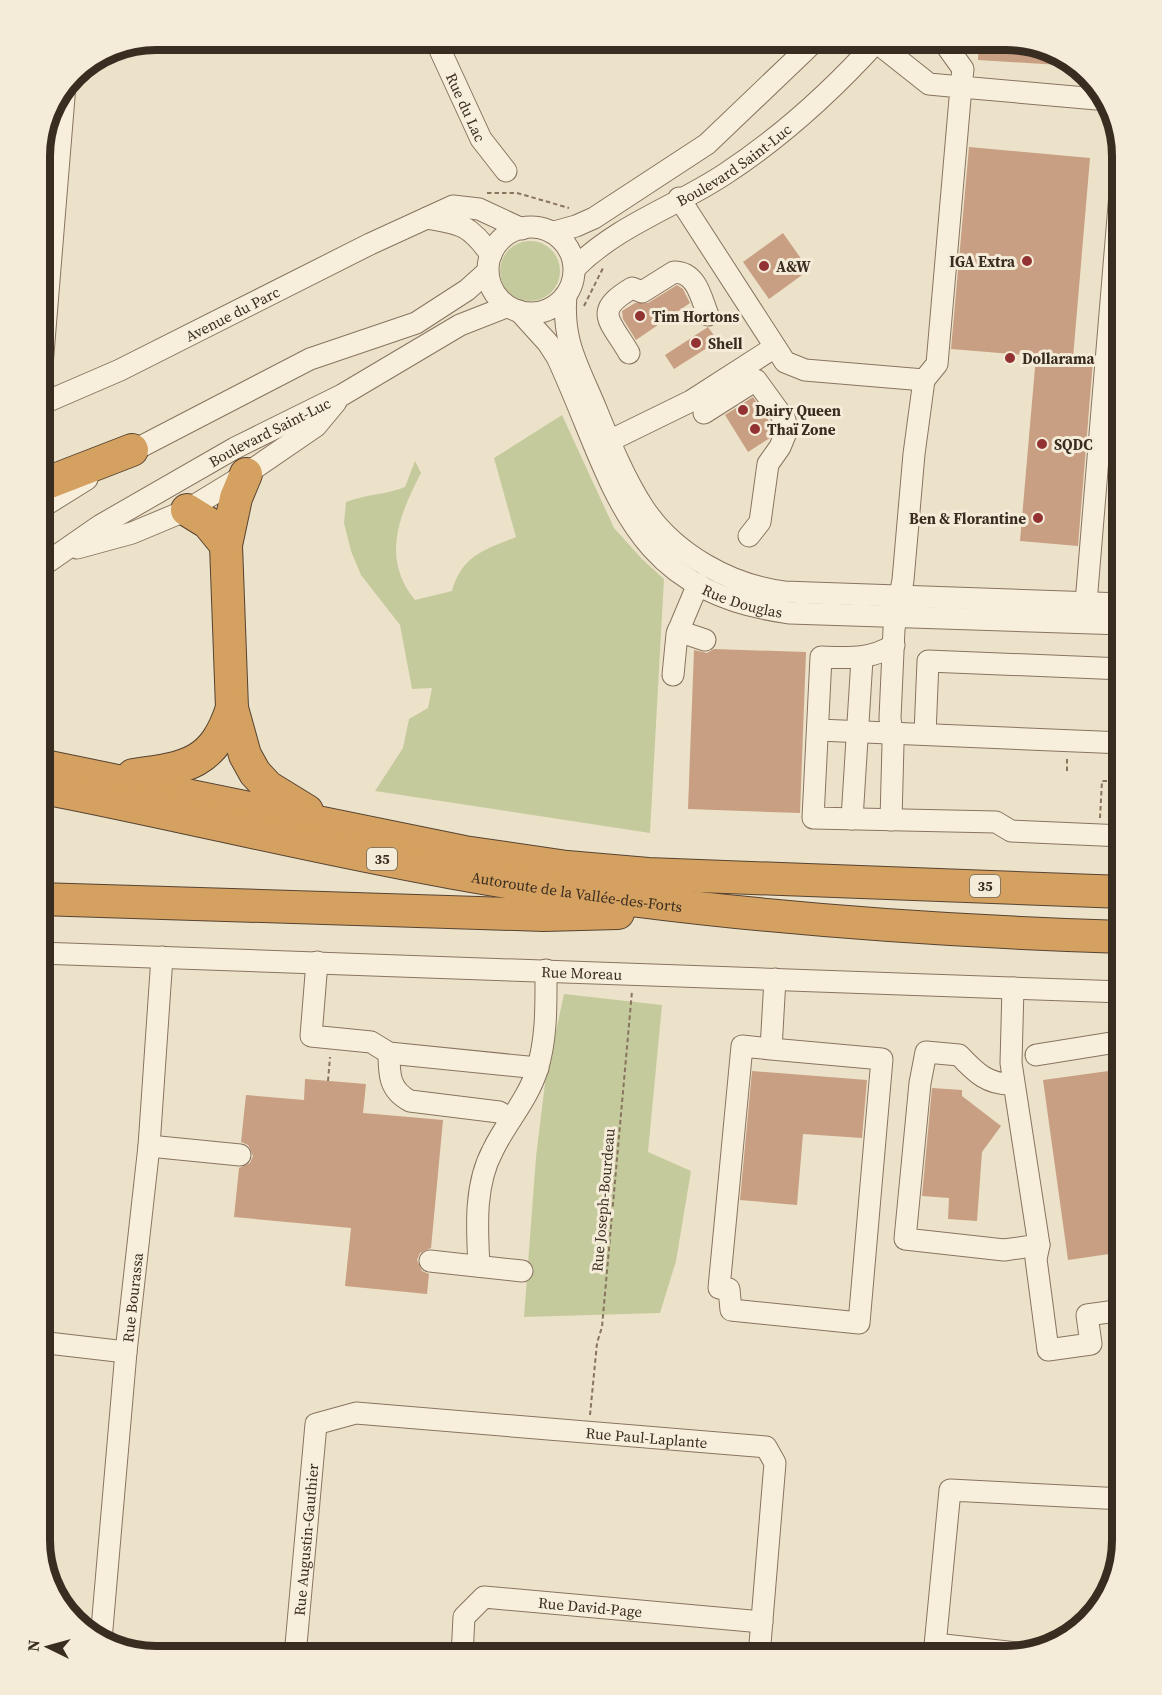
<svg xmlns="http://www.w3.org/2000/svg" width="1162" height="1695" font-family="'Source Serif 4',serif">
  <rect width="100%" height="100%" fill="#ece2c9"/>
  <g fill="#c5ca9d">
    <circle cx="530" cy="271" r="30"/>
    <path d="M562,415L614,528L642,559L664,579L650,833L375,791L403,748L409,719L428,708L432,688L412,689L400,625L361,575L351,551L344,523L346,502C366,494 386,495 405,487L415,461L421,473C399,515 381,559 415,600L452,591C462,555 484,550 516,537L494,458Z"/>
    <polygon points="564,994 662,1005 648,1152 691,1171 676,1261 660,1313 524,1317 536,1157 545,1083"/>
  </g>
  <g fill="#c89f82">
    <polygon points="979,39 1013,39 1065,55 1076,66 978,60"/>
    <polygon points="969,147 1090,158 1073,358 1093,360 1078,546 1020,541 1036,356 951,349"/>
    <polygon points="783,233 809,270 769,299 743,262"/>
    <polygon points="677,285 683,289 690,303 636,340 623,319 622,311 635,303 648,303"/>
    <polygon points="708,327 718,341 674,369 665,355"/>
    <polygon points="753,397 774,429 770,438 748,452 725,415"/>
    <polygon points="714,649 806,652 800,813 688,809 694,650 707,653"/>
    <polygon points="1123,1069 1123,1252 1068,1260 1043,1080"/>
    <polygon points="752,1071 867,1080 862,1138 803,1134 797,1205 740,1200"/>
    <polygon points="305,1079 366,1084 363,1113 443,1120 431,1248 420,1253 417,1260 422,1271 429,1274 427,1294 345,1286 351,1228 234,1217 239,1168 250,1163 253,1156 248,1145 241,1142 246,1095 304,1100"/>
    <polygon points="932,1088 962,1090 962,1096 1001,1126 982,1152 977,1221 948,1219 949,1198 922,1196"/>
  </g>
  <g fill="none" stroke-linecap="round" stroke-linejoin="round">
    <g stroke="#88745f" stroke-width="23">
      <g id="minor">
        <path id="s1" d="M435,39L481,139L506,171"/>
        <polyline points="954,39 948,48 963,69 961,87 1108,100"/>
        <polyline points="876,42 929,84 961,87 937,364 924,380 914,454 903,580 894,629 890,718 893,744 891,820"/>
        <polyline points="679,198 785,362 805,370 924,380"/>
        <path d="M427,218C461,223 471,226 491,255"/>
        <circle cx="531" cy="270" r="43"/>
        <polyline points="554,232 576,226 594,218 707,144 817,39"/>
        <path id="s2" d="M575,268C618,225 675,207 725,174C783,136 833,90 879,39"/>
        <path d="M566,295C562,340 577,364 594,404C608,438 623,476 643,507C674,554 730,585 784,592L1123,604"/>
        <path id="s3" d="M519,311L548,343L557,357C616,484 625,591 790,613L1123,624"/>
        <path d="M629,353C610,320 592,312 632,288L642,292L674,272C697,272 701,298 708,315"/>
        <polyline points="46,402 41,378 65,85"/>
        <path id="s4" d="M39,405L120,370L370,244L453,206L479,209L522,229"/>
        <polyline points="704,413 756,380 785,420 787,430 780,447 768,464 760,522 749,536"/>
        <polyline points="599,446 691,401 775,347"/>
        <polyline points="121,457 310,359 416,323 467,290 487,272"/>
        <polyline points="39,509 87,479"/>
        <polyline points="77,548 132,533 187,510 246,474 316,426 336,402"/>
        <path id="s5" d="M39,568L101,525L235,448L342,395L460,325L506,307"/>
        <polyline points="1086,603 1123,157"/>
        <polyline points="678,631 705,640"/>
        <path d="M894,645C870,660 849,658 821,657L813,818L996,822L1011,831L1123,836"/>
        <polyline points="673,675 677,634 698,584"/>
        <polyline points="818,730 1123,743"/>
        <polyline points="925,734 928,661 1123,669"/>
        <polyline points="1123,740 1123,705"/>
        <polyline points="852,819 862,659"/>
        <path id="s6" d="M39,953L1123,992"/>
        <polyline points="317,962 311,1036 371,1042 389,1053 538,1068"/>
        <polyline points="771,1049 742,1046 719,1288 729,1289 731,1310 859,1323 882,1059 771,1049 775,979"/>
        <path d="M389,1053C389,1074 389,1090 410,1101L499,1112L511,1119"/>
        <polyline points="1036,1055 1123,1041"/>
        <path d="M1013,1084C988,1085 976,1073 959,1055L926,1052L920,1083L905,1239L1004,1250L1039,1245L1011,1063L1013,988"/>
        <polyline points="149,1146 240,1155"/>
        <polyline points="1039,1245 1036,1259 1048,1350 1091,1344 1087,1315 1123,1310"/>
        <polyline points="430,1261 522,1271"/>
        <path d="M479,1266C477,1228 474,1185 493,1150C506,1123 528,1099 537,1070C547,1038 546,1004 546,970"/>
        <polyline points="39,1342 126,1352"/>
        <path id="s7" d="M101,1640L126,1352L149,1146L162,957"/>
        <polyline points="935,1644 1017,1653"/>
        <path id="s8" d="M295,1656L316,1424L356,1413L766,1447L775,1463L759,1656"/>
        <path id="s9" d="M462,1656L464,1617L484,1597L762,1622"/>
        <polyline points="934,1656 950,1490 1123,1499"/>
      </g>
    </g>
    <g stroke="#564332" stroke-width="34">
      <g id="highway">
        <polyline points="246,474 236,498 226,545 232,708 245,755 255,773 268,787 307,811"/>
        <polyline points="39,486 132,450"/>
        <polyline points="187,510 208,523 226,545"/>
        <polyline points="49,767 464,852 567,867 648,874 1123,892"/>
        <path d="M133,775C187,768 214,764 232,708"/>
        <path id="s10" d="M39,787C183,815 326,851 471,876C685,913 905,930 1123,937"/>
        <polyline points="39,899 544,915 618,913"/>
      </g>
    </g>
    <g stroke="#88745f" stroke-width="2" stroke-dasharray="4.5 3" stroke-linecap="butt">
      <polyline points="487,193 517,193 569,208"/>
      <polyline points="584,306 603,268"/>
      <polyline points="1067,771 1067,759"/>
      <polyline points="1100,818 1102,781 1117,781 1118,761"/>
      <polyline points="328,1081 330,1057"/>
      <polyline points="590,1415 597,1343 602,1327 632,991"/>
    </g>
    <use href="#minor" stroke="#f7efdc" stroke-width="21"/>
    <use href="#highway" stroke="#d5a160" stroke-width="32"/>
  </g>
  <g fill="#933233" stroke="#f4ecd8" stroke-width="2">
    <circle cx="1027" cy="261" r="6"/>
    <circle cx="764" cy="266" r="6"/>
    <circle cx="640" cy="316" r="6"/>
    <circle cx="696" cy="343" r="6"/>
    <circle cx="1010" cy="358" r="6"/>
    <circle cx="743" cy="410" r="6"/>
    <circle cx="755" cy="429" r="6"/>
    <circle cx="1042" cy="444" r="6"/>
    <circle cx="1038" cy="518" r="6"/>
  </g>
  <g text-anchor="middle" dominant-baseline="central" stroke-width="6" stroke-linejoin="round" paint-order="stroke">
    <g fill="#f4ecd8" stroke="#716658" stroke-width="1.5">
      <rect x="367" y="848" width="30" height="22" rx="4.5"/>
      <rect x="970" y="875" width="30" height="22" rx="4.5"/>
    </g>
    <g font-size="14" font-weight="bold" fill="#392d21">
      <text x="382" y="859">35</text>
      <text x="985" y="886">35</text>
    </g>
    <g font-size="15" fill="#392d21" stroke="#f4ecd8">
      <text stroke="none"><textPath href="#s1" startOffset="75">Rue du Lac</textPath></text>
      <text stroke="none"><textPath href="#s2" startOffset="190">Boulevard Saint-Luc</textPath></text>
      <text stroke="none"><textPath href="#s4" startOffset="214">Avenue du Parc</textPath></text>
      <text stroke="none"><textPath href="#s5" startOffset="268">Boulevard Saint-Luc</textPath></text>
      <text stroke="none"><textPath href="#s3" startOffset="381">Rue Douglas</textPath></text>
      <text stroke="none"><textPath href="#s10" startOffset="548">Autoroute de la Vallée-des-Forts</textPath></text>
      <text stroke="none"><textPath href="#s6" startOffset="543">Rue Moreau</textPath></text>
      <text transform="translate(603 1200) rotate(-85)">Rue Joseph-Bourdeau</text>
      <text stroke="none"><textPath href="#s7" startOffset="344">Rue Bourassa</textPath></text>
      <text stroke="none"><textPath href="#s8" startOffset="566">Rue Paul-Laplante</textPath></text>
      <text stroke="none"><textPath href="#s8" startOffset="117">Rue Augustin-Gauthier</textPath></text>
      <text stroke="none"><textPath href="#s9" startOffset="174">Rue David-Page</textPath></text>
    </g>
    <g font-size="15" font-weight="bold" fill="#392d21" stroke="#f4ecd8" text-anchor="start">
      <text x="1015" y="261" text-anchor="end">IGA Extra</text>
      <text x="776" y="266">A&amp;W</text>
      <text x="652" y="316">Tim Hortons</text>
      <text x="708" y="343">Shell</text>
      <text x="1022" y="358">Dollarama</text>
      <text x="755" y="410">Dairy Queen</text>
      <text x="767" y="429">Thaï Zone</text>
      <text x="1054" y="444">SQDC</text>
      <text x="1026" y="518" text-anchor="end">Ben &amp; Florantine</text>
    </g>
  </g>
  <path d="M0 0H1162V1695H0ZM156 50H1006A106 106 0 0 1 1112 156V1540A106 106 0 0 1 1006 1646H156A106 106 0 0 1 50 1540V156A106 106 0 0 1 156 50Z" fill="#f4ecd8" fill-rule="evenodd"/>
  <path fill="none" stroke="#392d21" stroke-width="8" d="M156 50H1006A106 106 0 0 1 1112 156V1540A106 106 0 0 1 1006 1646H156A106 106 0 0 1 50 1540V156A106 106 0 0 1 156 50Z"/>
  <g transform="translate(48 1647) rotate(275)" stroke="#f4ecd8" stroke-width="4.5" paint-order="stroke">
  <path d="M0-4.5L10 22L0 15L-10 22Z" fill="#392d21"/>
  <text y="-9" font-size="16" font-weight="bold" text-anchor="middle" fill="#392d21">N</text>
  </g>
</svg>
